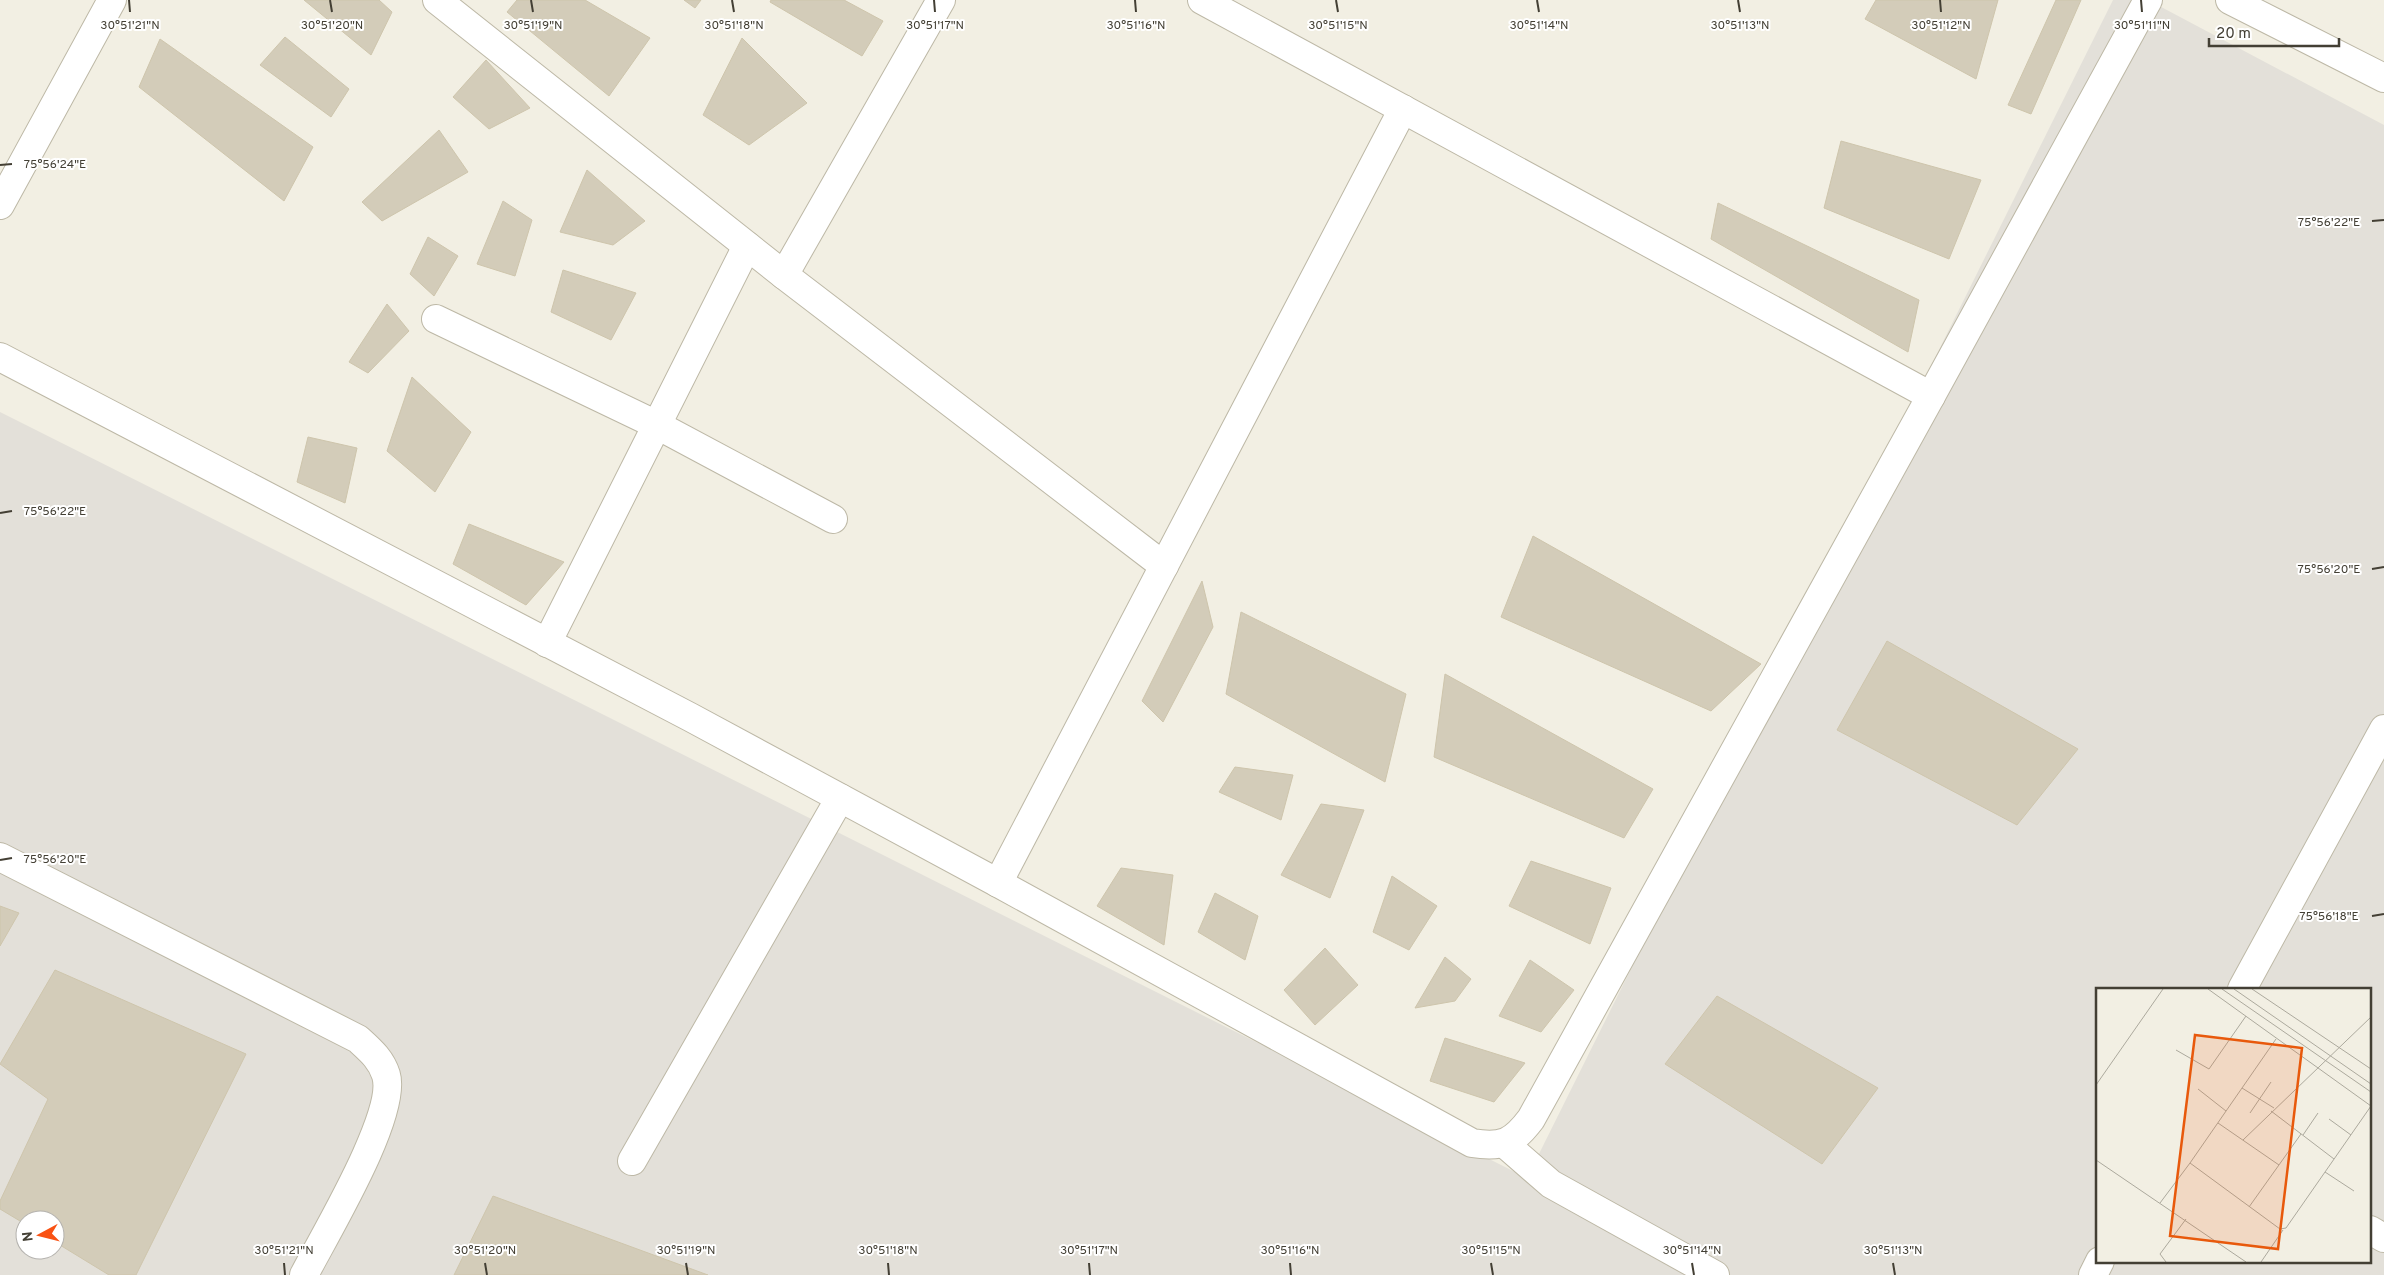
<svg xmlns="http://www.w3.org/2000/svg" width="2384" height="1275" font-family="Overpass,sans-serif">
  <rect width="100%" height="100%" fill="#f2efe3"/>
  <path fill="#e3e0d9" fill-rule="evenodd" d="M2113,0H2148L2384,125V1275H0V412L1527,1178ZM2098,989H2370V1261H2098ZM25,1220H55V1250H25Z"/>
  <g fill="#d3ccb9" stroke="#cec5ac">
    <polygon points="304,0 379,0 392,12 371,55"/>
    <polygon points="517,0 585,0 650,38 609,96 507,12"/>
    <polygon points="684,0 701,0 695,8"/>
    <polygon points="771,0 844,0 883,21 862,56 770,2"/>
    <polygon points="1876,0 1998,0 1976,79 1865,19"/>
    <polygon points="2056,0 2081,0 2031,114 2008,105"/>
    <polygon points="285,37 349,89 331,117 260,65"/>
    <polygon points="742,38 807,103 749,145 703,115"/>
    <polygon points="160,39 313,147 284,201 139,87"/>
    <polygon points="486,60 530,108 489,129 453,97"/>
    <polygon points="439,130 468,172 382,221 362,202"/>
    <polygon points="1841,141 1981,180 1949,259 1824,208"/>
    <polygon points="587,170 645,221 613,245 560,232"/>
    <polygon points="503,201 532,220 515,276 477,264"/>
    <polygon points="1718,203 1919,300 1908,352 1711,239"/>
    <polygon points="428,237 458,256 434,296 410,274"/>
    <polygon points="563,270 636,293 611,340 551,312"/>
    <polygon points="387,304 409,331 368,373 349,362"/>
    <polygon points="412,377 471,432 435,492 387,451"/>
    <polygon points="308,437 357,448 345,503 297,482"/>
    <polygon points="469,524 564,562 526,605 453,564"/>
    <polygon points="1533,536 1761,664 1711,711 1501,617"/>
    <polygon points="1202,581 1213,627 1163,722 1142,701"/>
    <polygon points="1241,612 1406,694 1385,782 1226,694"/>
    <polygon points="1887,641 2078,749 2017,825 1837,730"/>
    <polygon points="1445,674 1653,789 1624,838 1434,757"/>
    <polygon points="1235,767 1293,775 1281,820 1219,792"/>
    <polygon points="1321,804 1364,810 1330,898 1281,875"/>
    <polygon points="1531,861 1611,888 1590,944 1509,906"/>
    <polygon points="1121,868 1173,875 1164,945 1097,906"/>
    <polygon points="1392,876 1437,906 1409,950 1373,932"/>
    <polygon points="1215,893 1258,916 1245,960 1198,932"/>
    <polygon points="0,906 19,913 0,946"/>
    <polygon points="1325,948 1358,985 1315,1025 1284,990"/>
    <polygon points="1445,957 1471,979 1455,1001 1415,1008"/>
    <polygon points="1530,960 1574,990 1541,1032 1499,1016"/>
    <polygon points="55,970 246,1054 136,1275 109,1275 55,1242 55,1220 25,1220 25,1224 0,1209 0,1201 48,1099 0,1064"/>
    <polygon points="1717,996 1878,1088 1822,1164 1665,1064"/>
    <polygon points="1445,1038 1525,1063 1494,1102 1430,1081"/>
    <polygon points="493,1196 708,1275 454,1275"/>
  </g>
  <g fill="none" stroke-linecap="round" stroke-linejoin="round">
    <g stroke="#bdb8a6" stroke-width="30">
      <g id="minor">
        <polyline points="437,0 784,275 1164,566"/>
        <polyline points="1202,0 1931,396"/>
        <polyline points="2230,0 2384,78"/>
        <polyline points="0,205 112,0"/>
        <polyline points="784,275 941,0"/>
        <polyline points="436,319 657,425 833,519"/>
        <path d="M0,357L690,717L998,883L1472,1143C1502,1148 1513,1143 1531,1119L1931,396L2148,0"/>
        <polyline points="547,643 747,246"/>
        <path d="M0,857L358,1039C370,1050 381,1059 386,1075C398,1114 324,1236 304,1275"/>
        <polyline points="998,883 1403,109"/>
        <polyline points="2242,989 2384,729"/>
        <polyline points="1505,1144 1551,1184 1715,1275"/>
        <polyline points="632,1161 840,798"/>
        <polyline points="2370,1230 2384,1238"/>
        <polyline points="2093,1275 2100,1261"/>
      </g>
    </g>
    <use href="#minor" stroke="#fff" stroke-width="28"/>
  </g>
  <path fill="none" stroke="#433f34" stroke-width="2" d="M129,0L130,12M330,0L332,12M531,0L533,12M732,0L734,12M934,0L935,12M1135,0L1136,12M1336,0L1338,12M1537,0L1539,12M1738,0L1740,12M1940,0L1941,12M2141,0L2142,12M0,165L12,164M2372,221L2384,220M0,513L12,511M2372,569L2384,567M0,860L12,858M2372,916L2384,914M284,1263L285,1275M485,1263L487,1275M686,1263L688,1275M888,1263L889,1275M1089,1263L1090,1275M1290,1263L1291,1275M1491,1263L1493,1275M1692,1263L1694,1275M1893,1263L1895,1275"/>
  <g transform="translate(2096 988)">
    <rect width="275" height="275" fill="#f2efe3"/>
    <path fill="none" stroke="#aca99d" stroke-width="1" d="M112,1L275,118M126,1L275,104M138,1L275,96M156,1L275,81M180,51L94,175L184,241L190,240L275,118M80,62L113,81L150,28M0,97L67,1M146,100L178,120M102,101L130,123M175,123L238,171M154,125L175,94M233,131L255,147M122,135L183,177M207,147L222,125M147,152L275,29M0,172L150,274M229,184L258,203M64,215L94,175M153,219L205,146M70,274L64,266L90,231M165,274L187,242"/>
    <path fill="#e8590c" fill-opacity="0.15" stroke="#e8590c" stroke-width="2.5" d="M99,47L206,60L182,261L74,248Z"/>
    <rect width="275" height="275" fill="none" stroke="#433f34" stroke-width="2.5"/>
  </g>
  <g font-size="12" text-anchor="middle" fill="#433f34" stroke="#fff" stroke-width="4" stroke-linejoin="round" paint-order="stroke">
    <text x="130" y="29">30°51'21"N</text>
    <text x="332" y="29">30°51'20"N</text>
    <text x="533" y="29">30°51'19"N</text>
    <text x="734" y="29">30°51'18"N</text>
    <text x="935" y="29">30°51'17"N</text>
    <text x="1136" y="29">30°51'16"N</text>
    <text x="1338" y="29">30°51'15"N</text>
    <text x="1539" y="29">30°51'14"N</text>
    <text x="1740" y="29">30°51'13"N</text>
    <text x="1941" y="29">30°51'12"N</text>
    <text x="2142" y="29">30°51'11"N</text>
    <text x="55" y="168">75°56'24"E</text>
    <text x="2329" y="226">75°56'22"E</text>
    <text x="55" y="515">75°56'22"E</text>
    <text x="2329" y="573">75°56'20"E</text>
    <text x="55" y="863">75°56'20"E</text>
    <text x="2329" y="920">75°56'18"E</text>
    <text x="284" y="1254">30°51'21"N</text>
    <text x="485" y="1254">30°51'20"N</text>
    <text x="686" y="1254">30°51'19"N</text>
    <text x="888" y="1254">30°51'18"N</text>
    <text x="1089" y="1254">30°51'17"N</text>
    <text x="1290" y="1254">30°51'16"N</text>
    <text x="1491" y="1254">30°51'15"N</text>
    <text x="1692" y="1254">30°51'14"N</text>
    <text x="1893" y="1254">30°51'13"N</text>
  </g>
  <g transform="translate(40 1235) rotate(263)"><circle r="24" fill="#ffffff" stroke="#b4b2ae"/>
  <path d="M0-4L9 19L0 12L-9 19Z" fill="#f95213"/>
  <text y="-8" font-size="14" font-weight="bold" text-anchor="middle" fill="#433f34">N</text>
  </g>
  <path d="M2209 38v8h130v-8" fill="none" stroke="#433f34" stroke-width="2.5"/>
  <text x="2216" y="38" font-size="15" fill="#433f34" stroke="#ffffff" stroke-width="4" paint-order="stroke">20 m</text>
</svg>
